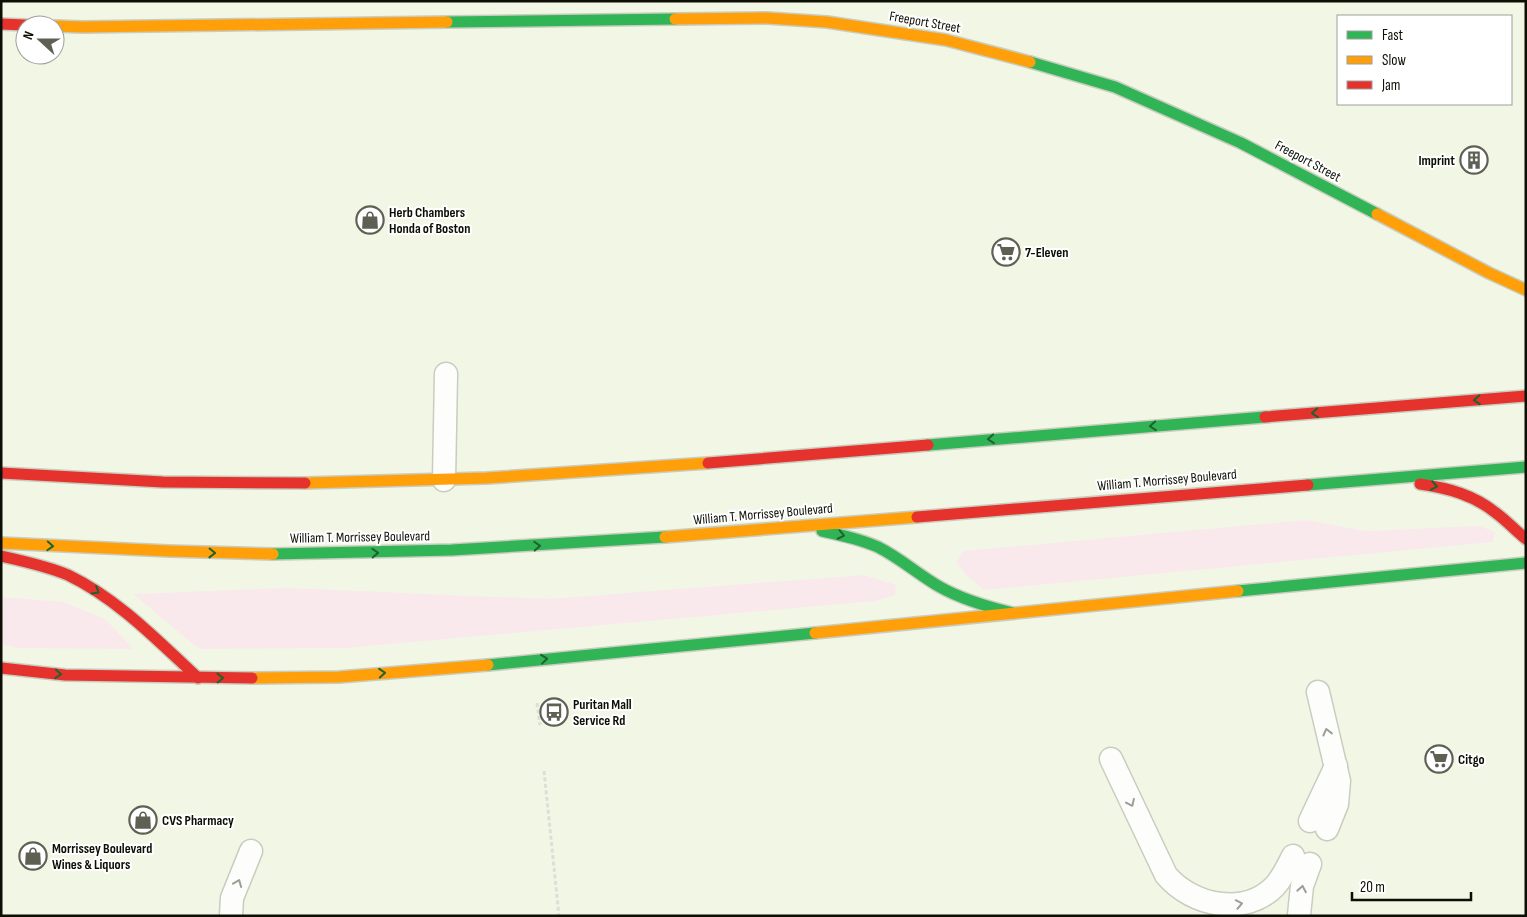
<svg xmlns="http://www.w3.org/2000/svg" width="1527" height="917" font-family="'Sofia Sans Condensed',sans-serif">
  <rect width="100%" height="100%" fill="#f2f6e5"/>
  <g fill="#f9e9ed">
    <polygon points="1306,520 1366,531 1479,526 1495,532 1493,542 984,590 966,575 956,561 963,551"/>
    <polygon points="864,575 896,585 895,595 874,601 345,648 199,649 133,594 287,588 548,599"/>
    <polygon points="1,597 64,602 105,619 133,649 18,648 1,644"/>
  </g>
  <g fill="none" stroke-linecap="round" stroke-linejoin="round">
    <g stroke="#c9cdbf" stroke-width="25">
      <g id="lane">
        <polyline points="444,480 446,374"/>
        <polyline points="1318,692 1339,781 1337,804 1327,829"/>
        <path d="M1111,759L1166,875C1192,906 1245,917 1275,886C1283,877 1288,866 1293,856"/>
        <polyline points="1310,821 1336,766"/>
        <polyline points="1299,915 1302,886 1310,864"/>
        <polyline points="231,916 232,898 251,851"/>
      </g>
    </g>
    <g stroke="#c9cdbf" stroke-width="14">
      <g id="fast">
        <polyline points="447,22 675,19"/>
        <polyline points="1030,62 1115,87 1241,143 1377,214"/>
        <polyline points="928,445 1265,417"/>
        <polyline points="1308,485 1526,467"/>
        <path d="M822,531C841,535 860,539 878,547C900,558 919,575 940,587C963,600 988,607 1013,613"/>
        <polyline points="273,554 452,550 665,537"/>
        <polyline points="1238,591 1526,563"/>
        <polyline points="488,665 815,633"/>
      </g>
    </g>
    <g stroke="#c9cdbf" stroke-width="14">
      <g id="slow">
        <polyline points="675,19 767,18 827,22 946,40 1030,62"/>
        <polyline points="55,26 82,27 447,22"/>
        <polyline points="1377,214 1489,273 1526,290"/>
        <polyline points="305,483 487,478 708,463"/>
        <polyline points="665,537 917,517"/>
        <polyline points="1,543 169,551 273,554"/>
        <polyline points="815,633 1238,591"/>
        <polyline points="252,678 339,677 488,665"/>
      </g>
    </g>
    <g stroke="#c9cdbf" stroke-width="14">
      <g id="jam">
        <polyline points="1,24 25,25"/>
        <polyline points="1265,417 1526,396"/>
        <polyline points="708,463 928,445"/>
        <polyline points="1,473 163,482 305,483"/>
        <path d="M1420,484C1448,488 1474,495 1496,513C1507,521 1516,531 1526,539"/>
        <polyline points="917,517 1308,485"/>
        <path d="M1,556C23,561 47,566 68,575C118,599 158,641 198,678"/>
        <polyline points="1,668 65,675 252,678"/>
      </g>
    </g>
    <g stroke="#ddded8" stroke-width="3" stroke-dasharray="4 2.5" stroke-linecap="butt">
      <polyline points="537,703 540,725"/>
      <polyline points="544,771 559,916"/>
    </g>
    <use href="#lane" stroke="#fdfefb" stroke-width="22"/>
    <use href="#fast" stroke="#30b455" stroke-width="11"/>
    <use href="#slow" stroke="#ff9f0a" stroke-width="11"/>
    <use href="#jam" stroke="#e5322d" stroke-width="11"/>
  </g>
  <defs><path id="oneway-chevron" d="M-2-3.5L2.5 0L-2 3.5" fill="none" stroke-width="1.6" stroke-linecap="round" stroke-linejoin="round" transform="scale(1.25)"/></defs>
  <g stroke="#1e622d">
    <use href="#oneway-chevron" transform="translate(1477 400) rotate(176)"/>
    <use href="#oneway-chevron" transform="translate(1315 413) rotate(175)"/>
    <use href="#oneway-chevron" transform="translate(1153 426) rotate(175)"/>
    <use href="#oneway-chevron" transform="translate(991 439) rotate(175)"/>
    <use href="#oneway-chevron" transform="translate(1434 486) rotate(9)"/>
    <use href="#oneway-chevron" transform="translate(841 535) rotate(12)"/>
    <use href="#oneway-chevron" transform="translate(50 546) rotate(3)"/>
    <use href="#oneway-chevron" transform="translate(537 546) rotate(-3)"/>
    <use href="#oneway-chevron" transform="translate(212 553) rotate(1)"/>
    <use href="#oneway-chevron" transform="translate(375 553) rotate(-2)"/>
    <use href="#oneway-chevron" transform="translate(96 591) rotate(31)"/>
    <use href="#oneway-chevron" transform="translate(544 659) rotate(-6)"/>
    <use href="#oneway-chevron" transform="translate(382 673) rotate(-4)"/>
    <use href="#oneway-chevron" transform="translate(58 674) rotate(4)"/>
    <use href="#oneway-chevron" transform="translate(220 678) rotate(-1)"/>
  </g>
  <g stroke="#9d9e99">
    <use href="#oneway-chevron" transform="translate(1327 732) rotate(-104)"/>
    <use href="#oneway-chevron" transform="translate(1131 803) rotate(65)"/>
    <use href="#oneway-chevron" transform="translate(238 883) rotate(-68)"/>
    <use href="#oneway-chevron" transform="translate(1302 889) rotate(-80)"/>
    <use href="#oneway-chevron" transform="translate(1239 904) rotate(-11)"/>
  </g>
  <defs>
    <g id="building-ring" transform="scale(1.4375)"><circle r="9.5" fill="#fff" stroke="#5d6053" stroke-width="1.5"/><path d="M-4-6H4V6H1V3H-1V6H-4ZM-2.5-4.3h1.7v1.8h-1.7ZM.8-4.3h1.7v1.8H.8ZM-2.5-1h1.7V.8h-1.7ZM.8-1h1.7V.8H.8Z" fill="#5d6053"/></g>
    <g id="shop-ring" transform="scale(1.4375)"><circle r="9.5" fill="#fff" stroke="#5d6053" stroke-width="1.5"/><path d="M-5-2.5h2.3a2.7 3.5 0 0 1 5.4 0H5L5.5 6h-11ZM-1.5-2.5h3a1.5 2.3 0 0 0-3 0Z" fill="#5d6053"/></g>
    <g id="supermarket-ring" transform="scale(1.4375)"><circle r="9.5" fill="#fff" stroke="#5d6053" stroke-width="1.5"/><path d="M-6-5.5h2.5l.6 2H6L4.5 2H-2.5L-4.4-4H-6ZM-1.5 3.2a1.3 1.3 0 1 0 .1 0ZM3 3.2a1.3 1.3 0 1 0 .1 0Z" fill="#5d6053"/></g>
    <g id="bus-ring" transform="scale(1.4375)"><circle r="9.5" fill="#fff" stroke="#5d6053" stroke-width="1.5"/><path d="M-5-6H5V4H4V6H2V4H-2V6H-4V4H-5ZM-3.5-4V0h7V-4ZM-3.5 1.2v1.5H-2V1.2ZM2 1.2v1.5H3.5V1.2Z" fill="#5d6053"/></g>
  </defs>
  <g fill-rule="evenodd">
    <use href="#building-ring" x="1474" y="160"/>
    <use href="#shop-ring" x="370" y="220"/>
    <use href="#supermarket-ring" x="1006" y="252"/>
    <use href="#bus-ring" x="554" y="712"/>
    <use href="#supermarket-ring" x="1439" y="759"/>
    <use href="#shop-ring" x="143" y="820"/>
    <use href="#shop-ring" x="33" y="856"/>
  </g>
  <g text-anchor="middle" dominant-baseline="central" stroke-width="4" stroke-linejoin="round" paint-order="stroke">
    <g font-size="14" fill="#0d0f05" stroke="#fff">
      <text transform="translate(925 22) rotate(10)">Freeport Street</text>
      <text transform="translate(1308 161) rotate(28)">Freeport Street</text>
      <text transform="translate(1167 480) rotate(-5)">William T. Morrissey Boulevard</text>
      <text transform="translate(763 514) rotate(-5)">William T. Morrissey Boulevard</text>
      <text transform="translate(360 537) rotate(-1)">William T. Morrissey Boulevard</text>
    </g>
    <g font-size="14" font-weight="bold" fill="#0d0f05" stroke="#fff" text-anchor="start">
      <text x="1455" y="160" text-anchor="end">Imprint</text>
      <text x="389" y="212">Herb Chambers<tspan x="389" dy="16">Honda of Boston</tspan></text>
      <text x="1025" y="252">7-Eleven</text>
      <text x="573" y="704">Puritan Mall<tspan x="573" dy="16">Service Rd</tspan></text>
      <text x="1458" y="759">Citgo</text>
      <text x="162" y="820">CVS Pharmacy</text>
      <text x="52" y="848">Morrissey Boulevard<tspan x="52" dy="16">Wines &amp; Liquors</tspan></text>
    </g>
  </g>
  <rect width="1527" height="917" fill="none" stroke="#0d0f05" stroke-width="5"/>
  <rect x="1337" y="15" width="175" height="90" fill="#ffffff" stroke="#9e9f9b"/>
  <rect x="1347" y="31" width="25" height="8" fill="#30b455" stroke="#9e9f9b"/>
  <text x="1382" y="40" font-size="15" fill="#0d0f05">Fast</text>
  <rect x="1347" y="56" width="25" height="8" fill="#ff9f0a" stroke="#9e9f9b"/>
  <text x="1382" y="65" font-size="15" fill="#0d0f05">Slow</text>
  <rect x="1347" y="81" width="25" height="8" fill="#e5322d" stroke="#9e9f9b"/>
  <text x="1382" y="90" font-size="15" fill="#0d0f05">Jam</text>
  <g transform="translate(40 40) rotate(291)"><circle r="24" fill="#ffffff" stroke="#9e9f9b"/>
  <path d="M0-4L9 19L0 12L-9 19Z" fill="#5d6053"/>
  <text y="-8" font-size="14" font-weight="bold" text-anchor="middle" fill="#0d0f05">N</text>
  </g>
  <path d="M1352 892v8h119v-8" fill="none" stroke="#0d0f05" stroke-width="2.5"/>
  <text x="1360" y="892" font-size="15" fill="#0d0f05" stroke="#ffffff" stroke-width="4" paint-order="stroke">20 m</text>
</svg>
